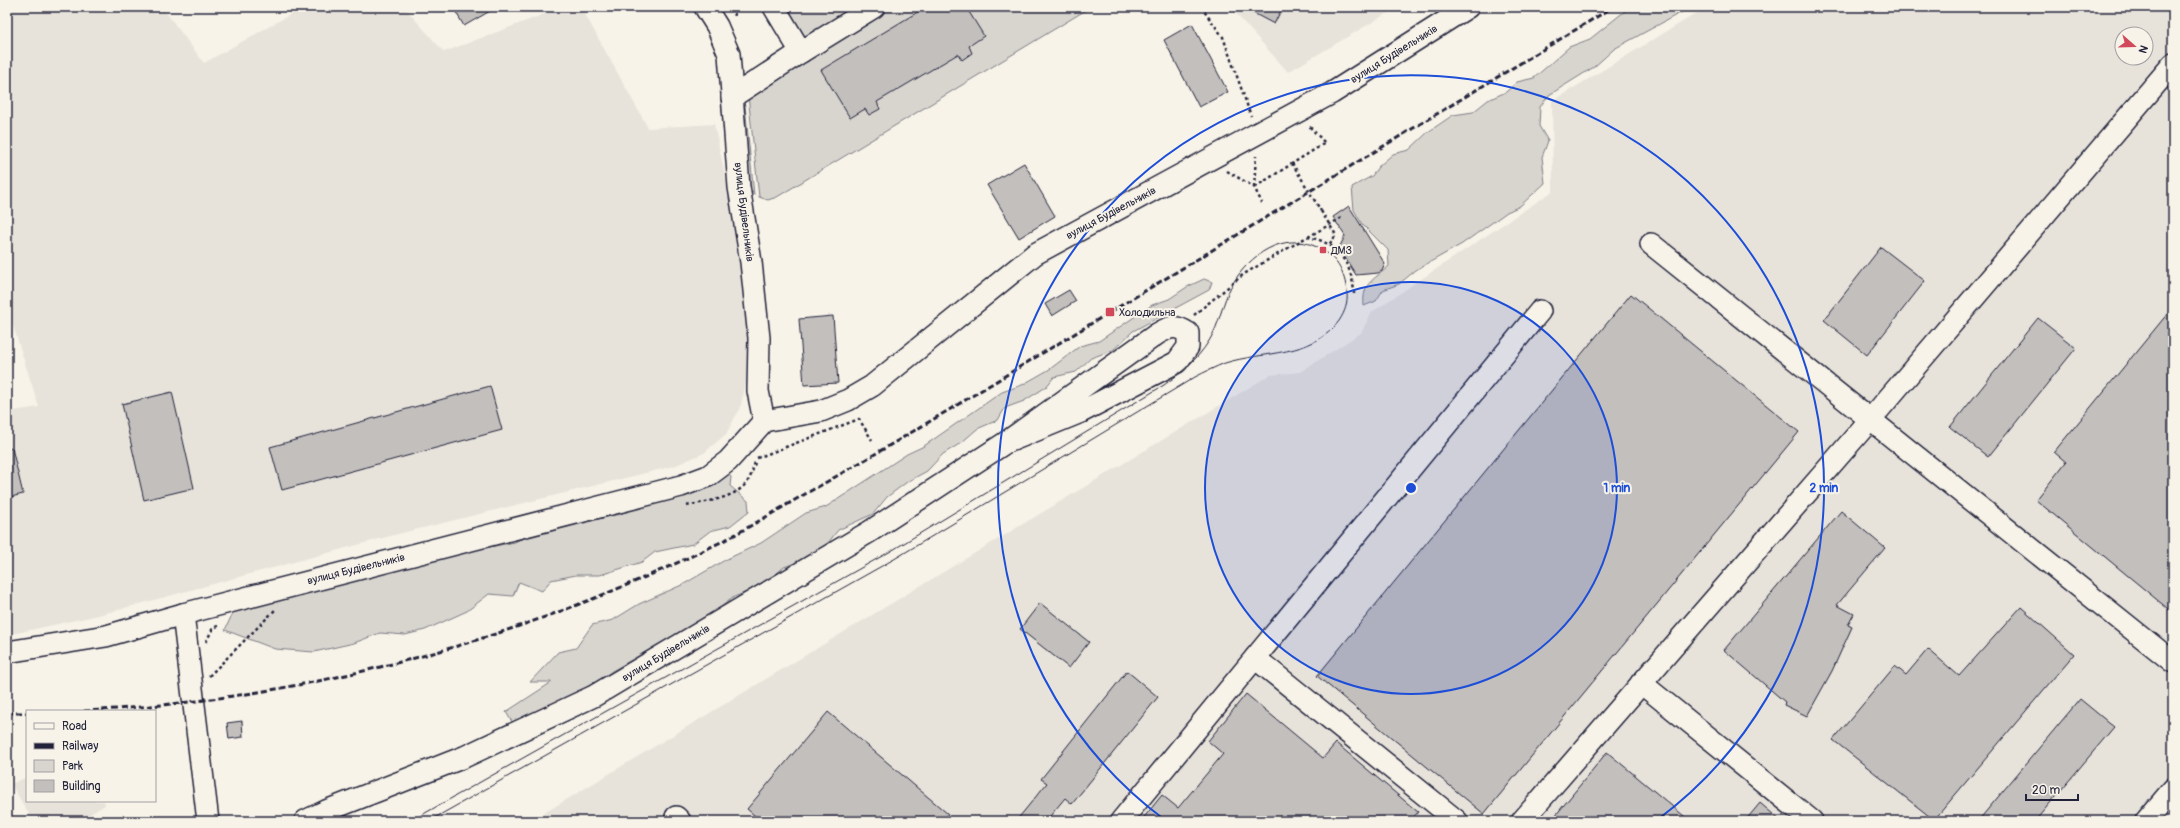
<svg xmlns="http://www.w3.org/2000/svg" width="2180" height="828" font-family="Pangolin,sans-serif">
  <rect width="100%" height="100%" fill="#f7f3e8"/>
  <filter id="ink" filterUnits="userSpaceOnUse"><feTurbulence type="fractalNoise" baseFrequency=".025" numOctaves="2"/><feDisplacementMap in="SourceGraphic" scale="8" xChannelSelector="R" yChannelSelector="G"/><feConvolveMatrix kernelMatrix="1 2 1 2 8 2 1 2 1" color-interpolation-filters="sRGB"/></filter>
  <g filter="url(#ink)">
    <g fill="#e7e3db" fill-rule="evenodd">
      <polygon points="7,7 162,7 204,63 304,7 404,7 444,52 563,7 581,7 648,128 714,124 746,272 751,345 747,380 740,408 726,434 704,453 674,466 398,534 99,615 7,635 7,412 39,407 7,307"/>
      <polygon points="1230,7 1398,7 1288,72"/>
      <path d="M1707,7H2173V821H531L1270,375L1300,372L1361,333L1372,312L1553,191L1552,101ZM2122,34H2146V58H2122Z"/>
      <polygon points="27,777 27,801 104,801 105,805 79,821 33,821 11,784"/>
    </g>
    <g fill="#d8d5cf" stroke="#7d7c85">
      <polygon points="785,7 858,7 806,37 801,34"/>
      <polygon points="889,7 920,7 923,9 926,7 1091,7 777,197 768,200 759,197 748,95 750,92"/>
      <path d="M1630,7H1691L1614,49L1594,67L1549,95L1540,107L1539,126L1548,141L1542,157L1545,183L1520,206L1507,212L1462,244L1416,270L1399,284L1383,290L1376,301L1364,306C1362,282 1373,281 1389,266L1388,250L1362,224L1354,210L1352,187L1372,176L1378,167L1393,154L1409,150L1428,132L1453,115L1473,112L1488,100L1506,92L1517,82L1534,78L1569,47L1590,39Z"/>
      <polygon points="743,105 745,105 754,195 750,188"/>
      <polygon points="1204,279 1212,282 1209,290 1133,331 1113,350 1091,358 1076,372 1054,377 1046,387 1024,401 1005,408 998,420 977,429 961,443 943,454 927,471 907,482 887,497 873,514 838,530 828,543 807,559 784,567 762,586 734,597 692,629 665,641 612,671 587,689 552,707 512,722 506,712 552,682 530,682 558,652 576,648 592,625 613,620 639,604 684,584 725,560 761,543 806,513 826,507 907,454 924,446 1002,392 1022,385 1050,369 1080,346 1099,341 1152,305 1169,299 1187,287"/>
      <polygon points="727,472 731,477 730,486 748,501 749,511 730,526 710,531 693,544 655,552 642,562 600,575 576,575 551,580 542,591 519,582 513,596 489,594 467,611 425,630 405,635 380,633 354,643 314,652 275,649 225,630 235,608 462,549 475,550 515,542 540,528 611,513 619,515 637,505"/>
    </g>
    <g fill="#c2bfbd" stroke="#22223b">
      <polygon points="453,7 497,7 464,26"/>
      <polygon points="926,7 966,7 984,36 969,46 972,53 962,60 958,54 877,102 880,109 869,115 865,109 850,118 821,70"/>
      <polygon points="1242,7 1283,7 1274,24"/>
      <polygon points="1192,24 1228,92 1199,107 1164,40"/>
      <polygon points="1024,163 1055,216 1019,238 987,185"/>
      <polygon points="1349,206 1385,264 1382,271 1378,273 1356,275 1339,248 1345,236 1333,217"/>
      <polygon points="1881,247 1925,281 1867,355 1824,320"/>
      <polygon points="1069,290 1076,301 1052,316 1045,304"/>
      <polygon points="1631,294 1799,432 1484,814 1317,676"/>
      <polygon points="2173,307 2173,613 2036,500 2066,462 2054,452"/>
      <polygon points="833,316 838,383 804,385 799,319"/>
      <polygon points="2038,318 2076,348 1988,457 1950,427"/>
      <polygon points="490,386 502,430 282,490 270,447"/>
      <polygon points="172,392 194,488 144,500 122,404"/>
      <polygon points="12,448 23,494 7,498 7,449"/>
      <polygon points="1841,511 1885,548 1837,605 1854,614 1848,625 1852,627 1832,671 1807,716 1784,705 1785,702 1724,650"/>
      <polygon points="1040,603 1089,642 1069,668 1020,629"/>
      <polygon points="2021,607 2074,654 1934,820 1833,740 1895,666 1906,675 1928,649 1959,676"/>
      <polygon points="1127,671 1158,697 1072,804 1065,798 1046,821 1016,821 1047,783 1041,779"/>
      <polygon points="1246,694 1323,758 1336,743 1418,812 1410,821 1141,821 1162,795 1178,808 1223,754 1208,741"/>
      <polygon points="2080,699 2114,727 2035,821 1978,821"/>
      <polygon points="828,712 948,814 942,821 761,821 747,809"/>
      <polygon points="242,721 243,737 229,739 227,723"/>
      <polygon points="1607,752 1690,821 1551,821"/>
      <polygon points="1760,803 1781,821 1745,821"/>
    </g>
    <g fill="none" stroke-linecap="round" stroke-linejoin="round">
      <g stroke="#22223b" stroke-width="24">
        <g id="minor">
          <polyline points="705,7 717,26 729,54 739,187 751,262 759,338 758,391 764,421"/>
          <polyline points="774,7 801,52"/>
          <polyline points="732,97 801,52 874,7"/>
          <polyline points="1651,244 2173,662"/>
          <polyline points="183,614 208,821"/>
          <polyline points="7,652 106,636 183,614 681,486 708,476 728,461 764,421 821,411 848,400 872,386 1035,254 1332,93 1468,7"/>
          <polyline points="1255,658 1457,821"/>
          <polyline points="1641,683 1812,821"/>
          <polyline points="676,817 680,821"/>
          <path d="M305,821L326,811L464,757L594,696L869,532L1005,443L1157,334C1169,327 1175,324 1188,333V347L1177,362L1081,412L1005,443"/>
          <polyline points="1121,821 1540,311"/>
          <polyline points="1522,821 1870,420 2173,64"/>
          <polyline points="2146,821 2173,789"/>
        </g>
      </g>
      <g stroke="#22223b" stroke-width="2.5" stroke-dasharray="3 3" stroke-linecap="butt">
        <polyline points="734,7 735,18"/>
        <polyline points="1201,7 1223,37 1251,116"/>
        <polyline points="1227,171 1254,187 1262,203"/>
        <polyline points="1254,187 1256,156"/>
        <polyline points="1255,187 1325,143 1309,126"/>
        <polyline points="1321,211 1336,235 1329,245"/>
        <polyline points="1308,237 1341,218"/>
        <path d="M1194,315L1244,274L1307,237C1337,241 1353,265 1354,294"/>
        <polyline points="757,458 859,419 872,440"/>
        <path d="M687,506C706,501 736,499 748,481C752,475 753,467 756,460"/>
        <polyline points="206,642 213,628 218,626"/>
        <polyline points="209,676 275,610"/>
      </g>
      <use href="#minor" stroke="#f7f3e8" stroke-width="21"/>
      <path stroke="#22223b" stroke-width="1" d="M411,821L891,551L1164,385C1182,372 1197,360 1209,341C1220,324 1222,302 1232,285C1249,255 1283,231 1317,247C1336,256 1345,272 1347,293C1348,303 1345,312 1339,321C1313,357 1263,351 1225,363C1215,367 1205,372 1195,377L896,558L429,821"/>
      <g stroke="#22223b" stroke-width="3" stroke-dasharray="6 3" stroke-linecap="butt">
        <path d="M84,711C309,699 523,640 725,540C755,524 784,506 814,489C903,439 991,384 1079,331C1257,223 1435,115 1613,7"/>
        <polyline points="7,713 27,713"/>
      </g>
      <polyline stroke="#22223b" stroke-width="2.5" stroke-dasharray="3 3" stroke-linecap="butt" points="1292,163 1321,211"/>
    </g>
  </g>
  <circle cx="1411" cy="488" r="206" fill="#1d4ed8" fill-opacity=".12"/>
  <g fill="none" stroke="#1d4ed8" stroke-width="2">
    <circle cx="1411" cy="488" r="206"/>
    <path d="M1165 820A413 413 0 1 1 1657 820"/>
  </g>
  <g fill="#d1495b" stroke="#f7f3e8" stroke-width="1.5">
    <rect x="1319" y="246" width="8" height="8" rx="2"/>
    <rect x="1105" y="307" width="10" height="10" rx="2"/>
  </g>
  <g text-anchor="middle" dominant-baseline="central" stroke-width="4" stroke-linejoin="round" paint-order="stroke">
    <g font-size="11" fill="#22223b" stroke="#f7f3e8">
      <text transform="translate(1394 54) rotate(-32)">вулиця Будівельників</text>
      <text transform="translate(744 212) rotate(83)">вулиця Будівельників</text>
      <text transform="translate(1111 213) rotate(-28)">вулиця Будівельників</text>
      <text transform="translate(356 569) rotate(-14)">вулиця Будівельників</text>
      <text transform="translate(666 653) rotate(-31)">вулиця Будівельників</text>
    </g>
    <g font-size="11" fill="#22223b" stroke="#f7f3e8" text-anchor="start">
      <text x="1331" y="250">ДМЗ</text>
      <text x="1119" y="312">Холодильна</text>
    </g>
  </g>
  <circle cx="1411" cy="488" r="6" fill="#1d4ed8" stroke="#f7f3e8" stroke-width="2"/>
  <g font-size="12" text-anchor="middle" font-weight="bold" fill="#1d4ed8" stroke="#f7f3e8" stroke-width="4" stroke-linejoin="round" paint-order="stroke">
    <text x="1617" y="492">1 min</text>
    <text x="1824" y="492">2 min</text>
  </g>
  <rect width="2180" height="828" fill="none" stroke="#f7f3e8" stroke-width="24"/>
  <rect x="12" y="12" width="2156" height="804" fill="none" stroke="#22223b" stroke-width="1.5" filter="url(#ink)"/>
  <rect x="26" y="710" width="130" height="92" fill="#f7f3e8" stroke="#a29fa3"/>
  <rect x="34" y="723" width="20" height="6" fill="#f7f3e8" stroke="#a29fa3"/>
  <text x="62" y="730" font-size="12" fill="#22223b">Road</text>
  <rect x="34" y="743" width="20" height="6" fill="#22223b" stroke="#a29fa3"/>
  <text x="62" y="750" font-size="12" fill="#22223b">Railway</text>
  <rect x="34" y="760" width="20" height="12" fill="#d8d5cf" stroke="#a29fa3"/>
  <text x="62" y="770" font-size="12" fill="#22223b">Park</text>
  <rect x="34" y="780" width="20" height="12" fill="#c2bfbd" stroke="#a29fa3"/>
  <text x="62" y="790" font-size="12" fill="#22223b">Building</text>
  <g transform="translate(2134 46) rotate(110)"><circle r="19" fill="#f7f3e8" stroke="#a29fa3"/>
  <path d="M0-3L7 15L0 10L-7 15Z" fill="#d1495b"/>
  <text y="-6" font-size="11" font-weight="bold" text-anchor="middle" fill="#22223b">N</text>
  </g>
  <path d="M2026 794v6h52v-6" fill="none" stroke="#22223b" stroke-width="2"/>
  <text x="2032" y="794" font-size="12" fill="#22223b" stroke="#f7f3e8" stroke-width="3" paint-order="stroke">20 m</text>
</svg>
